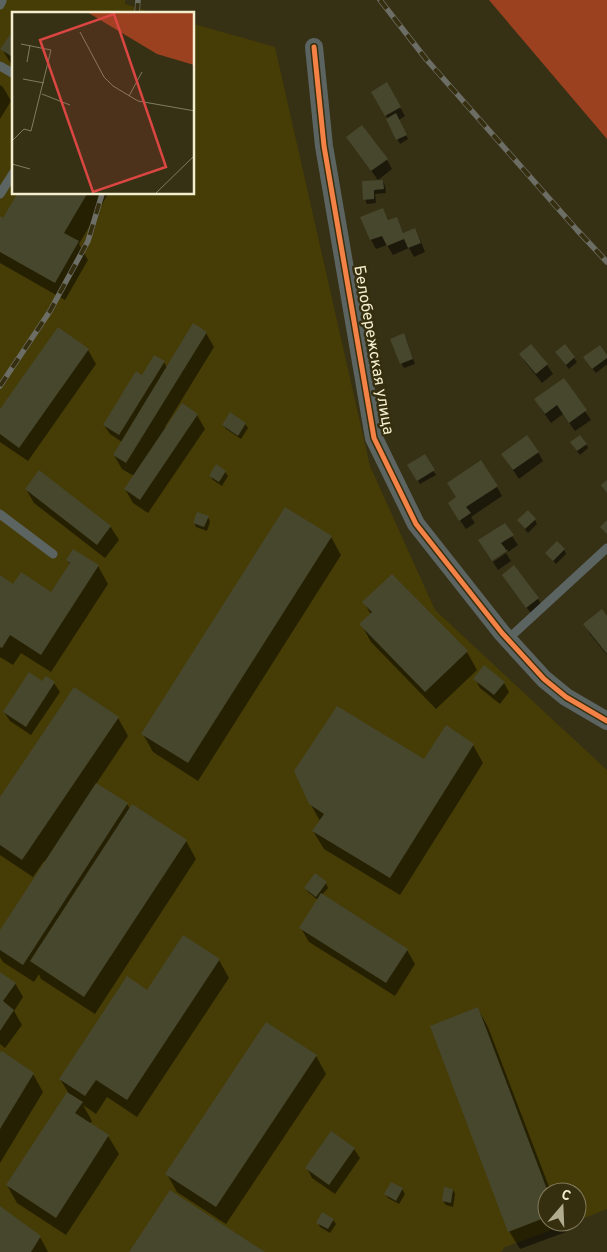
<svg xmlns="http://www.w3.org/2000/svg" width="607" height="1252" font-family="Overpass,sans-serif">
  <rect width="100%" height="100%" fill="#363015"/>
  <polygon fill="#463c05" points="0,0 125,0 125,4 157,14 14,14 14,194 194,194 194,24 275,47 370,466 435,610 607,770 607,1209 577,1221 577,1192 547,1192 547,1222 573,1222 505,1247 501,1252 0,1252"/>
  <polygon fill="#9c4120" points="489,0 607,0 607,139"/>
  <g fill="#0007">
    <polygon points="14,31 14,69 2,49"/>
    <polygon points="387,84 405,116 399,120 408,139 400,144 387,119 388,119 373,92"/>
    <polygon points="0,85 3,87 11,101 0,119"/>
    <polygon points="362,126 387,160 392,169 378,180 353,146 347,137"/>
    <polygon points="383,181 385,186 386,193 375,194 376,203 367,204 365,199 363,183"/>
    <polygon points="19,194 108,194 79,244 88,260 65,300 0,263 0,218 4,220"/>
    <polygon points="383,210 389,221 396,218 404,234 414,230 420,239 425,252 414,257 409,248 393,255 387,245 376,249 371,240 362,218"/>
    <polygon points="58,329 88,350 96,364 28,461 0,442 0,412"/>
    <polygon points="206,333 214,347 165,427 167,428 197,415 205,429 148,513 133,503 125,489 134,476 122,469 114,455 122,442 110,434 104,425 142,377 164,362 167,368"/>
    <polygon points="406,339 415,364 404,368 401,363"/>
    <polygon points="531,345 547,365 553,374 542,383 526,363 520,354"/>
    <polygon points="565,346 577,362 569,369 559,356"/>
    <polygon points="607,357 607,366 606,365 596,373 587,362"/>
    <polygon points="564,380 591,420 575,431 563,414 551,423 541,409"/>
    <polygon points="245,424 248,428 241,439 226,429 223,425"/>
    <polygon points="586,444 588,448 580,455 574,447"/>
    <polygon points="538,452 543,461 519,479 502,454"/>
    <polygon points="424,456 436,475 420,484 409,466"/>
    <polygon points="225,472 228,476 222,486 213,480 210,476"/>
    <polygon points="497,487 502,496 471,517 475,523 466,529 455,513"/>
    <polygon points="26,489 110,526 119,540 105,558 34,503"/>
    <polygon points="208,517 210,522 207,531 196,527 194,523"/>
    <polygon points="535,520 537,524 528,533 518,521"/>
    <polygon points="512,536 518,545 508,552 508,549 492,560 485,550"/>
    <polygon points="331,537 341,555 198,781 153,752 143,734"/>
    <polygon points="564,549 566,554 556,564 547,553"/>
    <polygon points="506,553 511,561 498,570 493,562"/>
    <polygon points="67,560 98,566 108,584 51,672 21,653 13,665 0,657 0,577 14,586 52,593 70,565"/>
    <polygon points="503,575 538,599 543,608 533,616 509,584"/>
    <polygon points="364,602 467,652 477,670 436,709 371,642 361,624 371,615"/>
    <polygon points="607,618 607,655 590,634 585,625"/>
    <polygon points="475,679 504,683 509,692 500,704 480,688"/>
    <polygon points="43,683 54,683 60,692 31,735 10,721 4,712"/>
    <polygon points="118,718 128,736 96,784 127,804 130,809 186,841 196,859 95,1014 41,979 39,974 34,982 3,962 0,957 0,933 46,862 44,861 33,877 0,855 0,799"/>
    <polygon points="473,745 483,763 400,895 324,849 313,831 320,821 310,803 425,761"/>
    <polygon points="326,883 328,888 322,895 407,950 415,964 395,996 309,942 301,928 318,900 308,892 305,888"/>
    <polygon points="219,960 229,978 137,1117 107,1097 96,1114 83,1105 92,1121 90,1124 108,1136 119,1154 66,1235 17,1203 7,1185 68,1092 60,1079"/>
    <polygon points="0,973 15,983 23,997 14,1011 22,1025 5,1048 0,1044"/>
    <polygon points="478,1009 488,1027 551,1192 547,1192 547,1222 562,1222 566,1232 520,1249 509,1231"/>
    <polygon points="0,1056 33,1074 43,1092 0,1163"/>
    <polygon points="316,1056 326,1074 226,1224 177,1192 167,1174"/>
    <polygon points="354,1149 360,1158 335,1194 312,1178 307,1168"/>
    <polygon points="402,1189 405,1194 399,1204 388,1198 386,1194"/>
    <polygon points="453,1190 455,1194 453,1207 446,1205 443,1201"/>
    <polygon points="0,1208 40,1237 48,1252 0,1252"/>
    <polygon points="333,1220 336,1224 330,1233 320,1227 318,1223"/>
  </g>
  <g fill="#47472e">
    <polygon points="14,29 14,58 0,49"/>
    <polygon points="387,82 401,107 385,116 371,92"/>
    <polygon points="396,113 407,135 396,140 386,119"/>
    <polygon points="362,125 388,159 371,171 346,137"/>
    <polygon points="383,180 384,189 374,190 374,199 363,200 362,181"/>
    <polygon points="17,194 87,194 64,233 79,241 55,283 0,252 0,216 3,218"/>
    <polygon points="383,208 388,220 397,217 403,233 415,228 421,243 408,248 404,239 387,246 382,236 370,240 360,217"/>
    <polygon points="193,323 207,332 126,463 113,455"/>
    <polygon points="58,327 89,349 19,448 0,434 0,409"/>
    <polygon points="404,333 413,359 400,364 390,339"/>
    <polygon points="531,344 548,364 536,374 519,354"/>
    <polygon points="565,344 575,357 566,365 555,352"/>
    <polygon points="600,345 607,355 607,358 592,369 583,357"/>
    <polygon points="154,355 165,361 119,435 103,425 136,371 142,375"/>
    <polygon points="564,378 587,410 569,423 557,405 545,414 534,399"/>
    <polygon points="182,403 198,414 140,500 124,489"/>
    <polygon points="230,412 246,423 238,436 222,425"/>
    <polygon points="527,435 539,452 513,470 501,454"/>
    <polygon points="580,435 587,444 577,451 570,442"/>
    <polygon points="425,454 435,470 417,481 407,465"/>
    <polygon points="481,460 498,486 466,507 471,513 459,521 448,503 456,497 447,483"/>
    <polygon points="216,464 226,471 219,482 209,476"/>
    <polygon points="39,470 111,526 97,545 25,489"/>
    <polygon points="607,480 607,493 601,485"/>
    <polygon points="285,507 332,536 188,763 141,734"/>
    <polygon points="528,510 536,519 525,529 517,520"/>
    <polygon points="197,512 209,516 204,527 193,523"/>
    <polygon points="607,520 607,534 600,527"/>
    <polygon points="505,523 514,535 501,543 507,551 492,561 478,540"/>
    <polygon points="557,541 565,549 553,561 545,553"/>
    <polygon points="73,549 99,565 41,655 10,635 2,648 0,647 0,575 13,584 21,572 51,592 70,563 66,560"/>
    <polygon points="514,565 539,598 526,608 502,575"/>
    <polygon points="392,574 468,651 425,692 359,624 372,612 362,602"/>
    <polygon points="602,609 607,616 607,654 583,624"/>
    <polygon points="484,665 505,682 494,695 473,679"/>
    <polygon points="29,672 42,681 46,676 55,682 26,727 3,712"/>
    <polygon points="74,687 119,717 22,860 0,845 0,797"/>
    <polygon points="337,706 424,759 446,725 474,744 390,878 312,831 324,814 309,804 294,771"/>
    <polygon points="96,783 128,803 23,965 0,950 0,930"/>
    <polygon points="132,804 187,840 84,997 30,961"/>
    <polygon points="315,873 327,882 316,897 304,888"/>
    <polygon points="321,893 408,949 386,983 299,928"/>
    <polygon points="183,935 220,959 127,1100 96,1080 85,1096 59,1079 127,976 147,990"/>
    <polygon points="0,972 16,983 3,1001 14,1010 0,1031"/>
    <polygon points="478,1007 548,1192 547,1192 547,1217 508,1232 430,1026"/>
    <polygon points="266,1022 317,1055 216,1207 165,1174"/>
    <polygon points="2,1051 34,1073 0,1129 0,1053"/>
    <polygon points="67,1092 83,1102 75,1113 109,1135 56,1218 6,1185"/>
    <polygon points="331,1131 355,1148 329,1185 305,1168"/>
    <polygon points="391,1182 403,1188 396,1201 384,1194"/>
    <polygon points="444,1187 453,1189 451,1203 442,1201"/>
    <polygon points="170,1190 265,1252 129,1252"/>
    <polygon points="0,1206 41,1236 31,1252 0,1252"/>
    <polygon points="322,1212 334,1219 328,1229 316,1223"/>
  </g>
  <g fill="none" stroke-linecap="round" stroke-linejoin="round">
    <g stroke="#5c6462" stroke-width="9">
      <polyline points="0,5 2,1"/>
      <polyline points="0,66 14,74"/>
      <polyline points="0,194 14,172"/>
      <polyline points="0,514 53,554"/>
      <polyline points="508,639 607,548"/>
    </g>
    <polyline stroke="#5c6462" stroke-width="18" points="314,47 324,146 374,438 416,524 502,633 544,679 566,697 607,721"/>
    <g stroke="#6c6d64" stroke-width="5.5">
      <g id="rail">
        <polyline points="380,0 426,59 577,230 607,262"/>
        <polyline points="137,14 138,0"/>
        <polyline points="0,386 50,311 88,241 102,194"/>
      </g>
    </g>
    <use href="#rail" stroke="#362f0f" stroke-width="4" stroke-dasharray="11" stroke-linecap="butt"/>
    <g stroke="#362f0f" stroke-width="8">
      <polyline id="cycleway" points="314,47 324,146 374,438 416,524 502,633 544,679 566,697 607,721"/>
    </g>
    <use href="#cycleway" stroke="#f48246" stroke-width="5"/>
  </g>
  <g text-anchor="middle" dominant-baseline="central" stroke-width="5" stroke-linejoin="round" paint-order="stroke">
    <g font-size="16" fill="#f4eecf" stroke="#362f0f">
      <text transform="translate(373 350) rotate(80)">Белобережская улица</text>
    </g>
  </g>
  <g transform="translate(12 12)">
    <rect width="182" height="182" fill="#363015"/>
    <path d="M75,0H182V53L145,42Z" fill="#9c4120"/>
    <path fill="none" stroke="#827c5f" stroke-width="1" d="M68,20L92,65L101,74L126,89L183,99M15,50L18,33M11,67L32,71M30,82L58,93M117,84L130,60M0,129L12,117L19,119L39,38L9,32M0,152L18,157M143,182L183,143"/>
    <path fill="#da4641" fill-opacity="0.15" stroke="#da4641" stroke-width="2.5" d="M102,2L154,155L81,180L28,28Z"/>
    <rect width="182" height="182" fill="none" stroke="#f4eecf" stroke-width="2.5"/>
  </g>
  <g transform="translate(562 1207) rotate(19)"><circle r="24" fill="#362f0f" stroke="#827b5c"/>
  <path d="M0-4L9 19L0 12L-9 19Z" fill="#b2ac8e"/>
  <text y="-8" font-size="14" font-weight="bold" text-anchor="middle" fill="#f4eecf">С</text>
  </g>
</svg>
